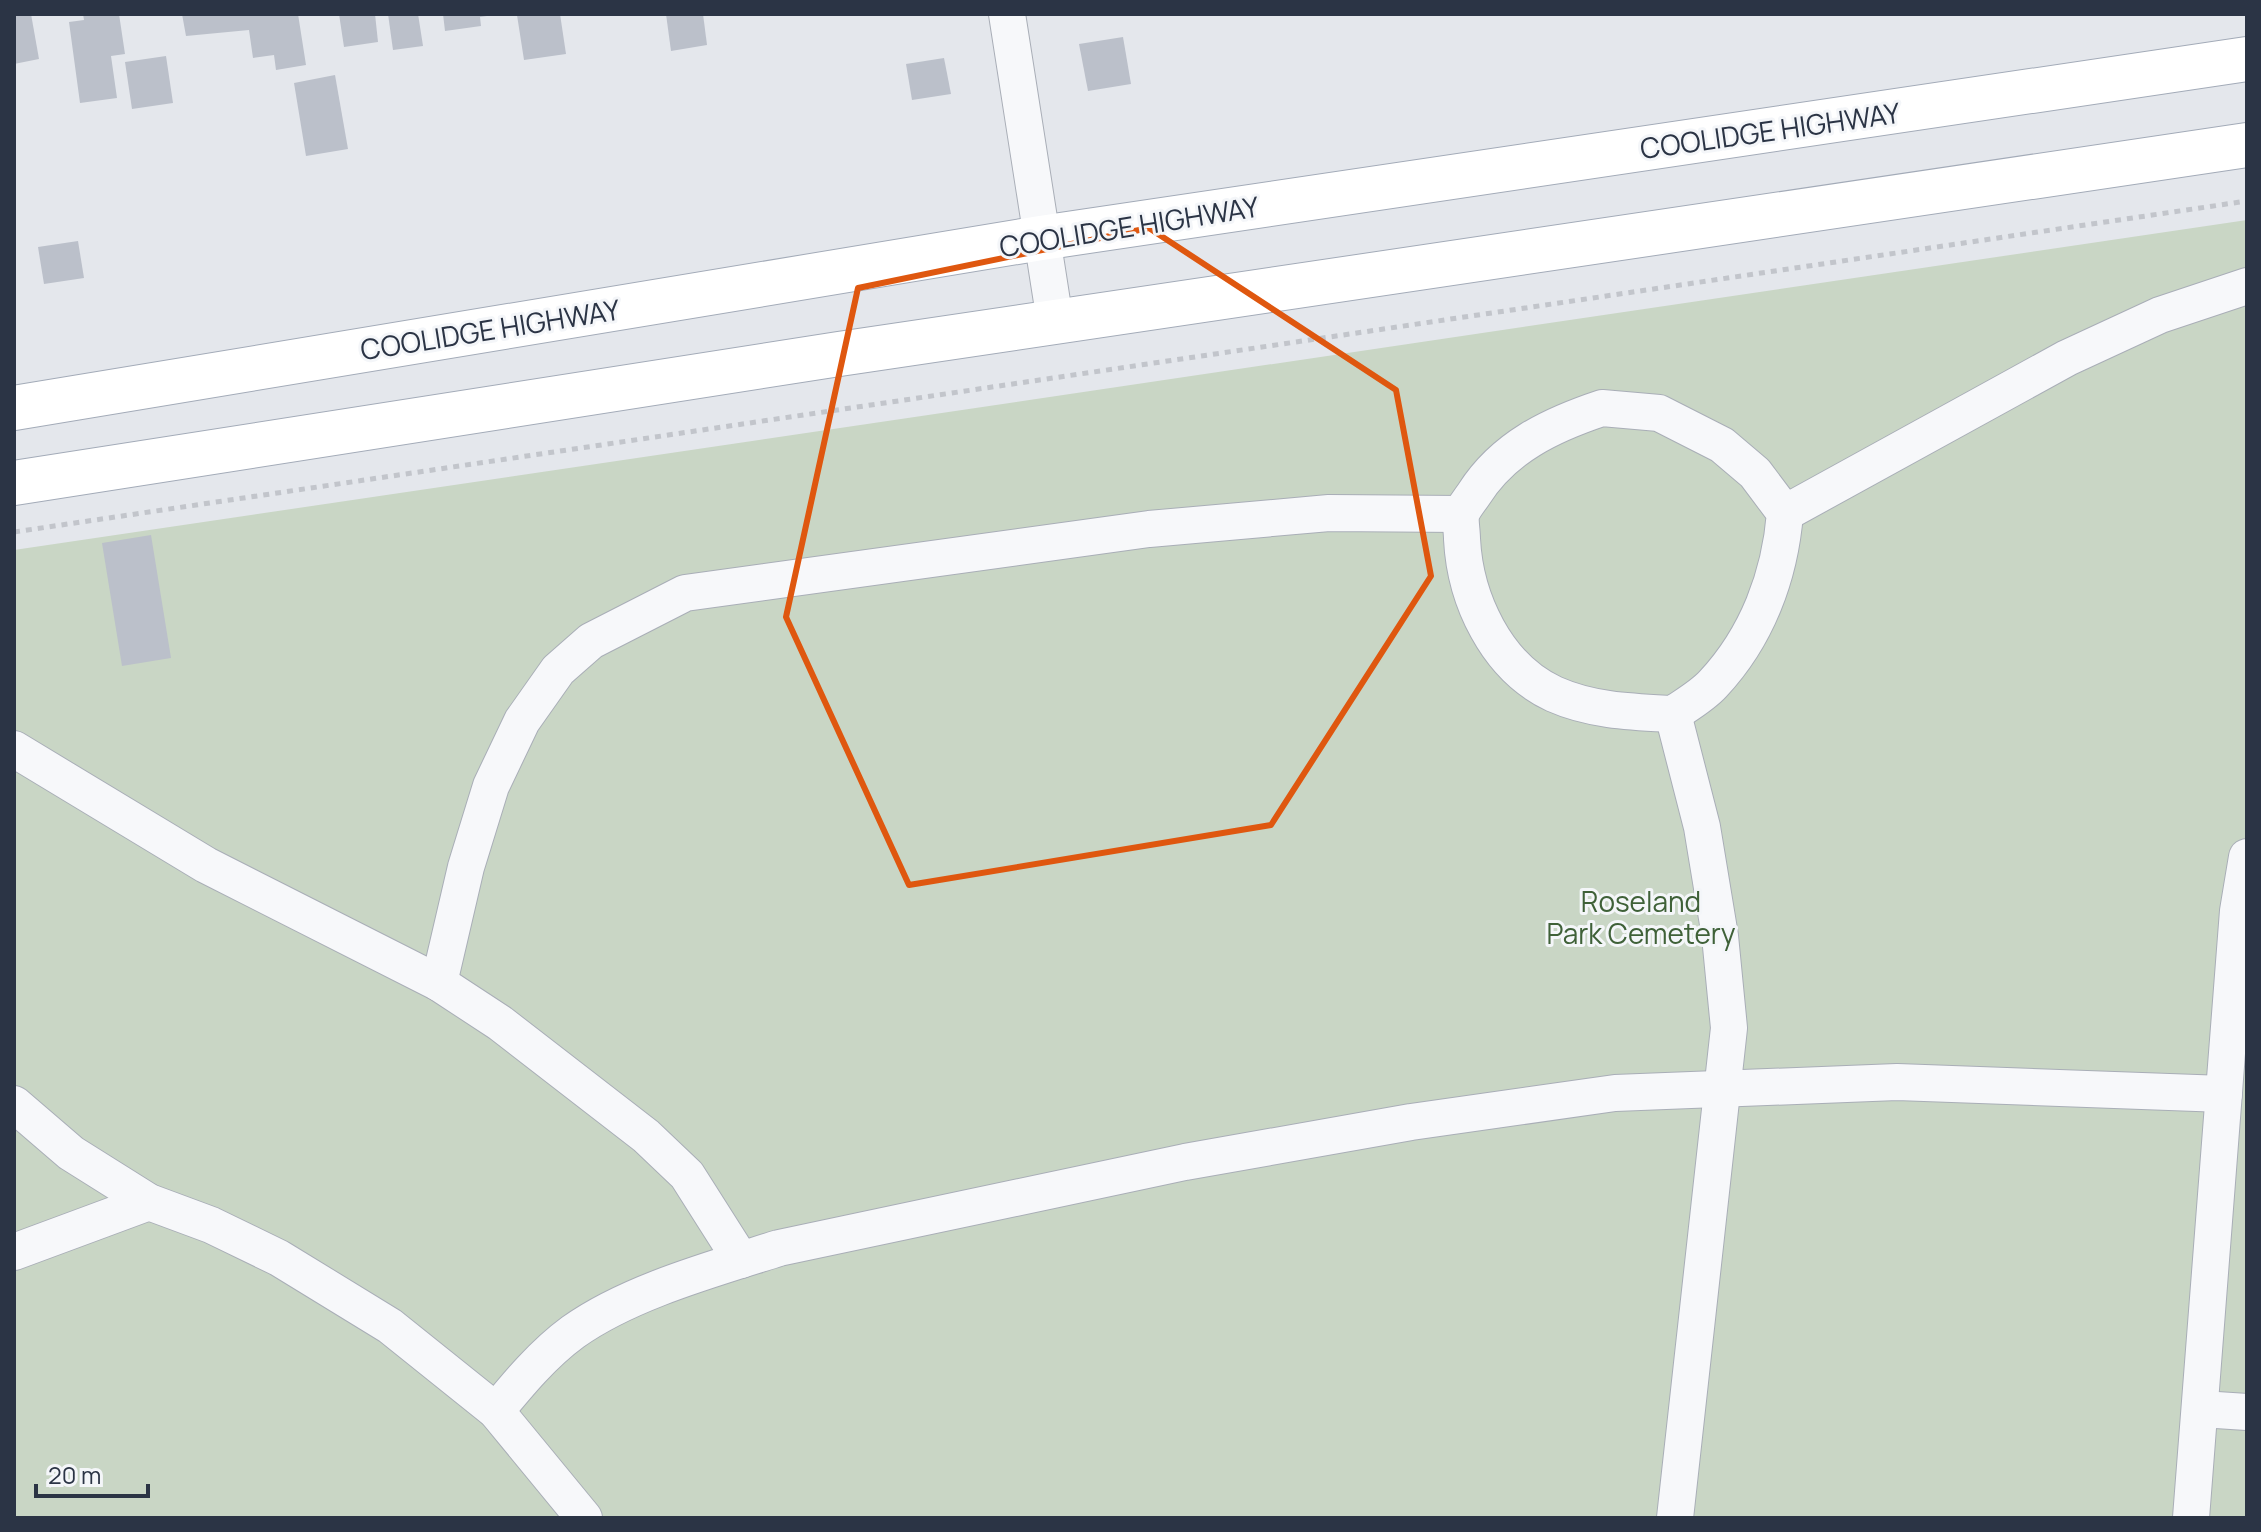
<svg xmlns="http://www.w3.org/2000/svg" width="2261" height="1532" font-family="Manrope,sans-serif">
  <rect width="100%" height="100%" fill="#e4e7ec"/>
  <polygon fill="#c9d6c5" points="2247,220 2247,1518 14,1518 14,550"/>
  <g fill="#bbc0ca">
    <polygon points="31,14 39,59 14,64 14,15"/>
    <polygon points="83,14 119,14 125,54 111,56 117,98 80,103 69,22 84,20"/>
    <polygon points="182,14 298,14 306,65 276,70 274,55 253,58 249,30 186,36"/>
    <polygon points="339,14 375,14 378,42 344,47"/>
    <polygon points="388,14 418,14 423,46 393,50"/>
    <polygon points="443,14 487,14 487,16 480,17 481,26 445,31"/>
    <polygon points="527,14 560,14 566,54 524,60 517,15"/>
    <polygon points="666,14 703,14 707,45 671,51"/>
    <polygon points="1123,37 1131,84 1088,91 1079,44"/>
    <polygon points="166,56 173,103 132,109 125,62"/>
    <polygon points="944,58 951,94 912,100 906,64"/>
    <polygon points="335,75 348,149 306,156 294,83"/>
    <polygon points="78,241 84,278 44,284 38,247"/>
    <polygon points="151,535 171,658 122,666 102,543"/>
  </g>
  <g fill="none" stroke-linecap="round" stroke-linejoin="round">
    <g stroke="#a9aeb7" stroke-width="38">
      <g id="minor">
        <polyline points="1007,14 1055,321"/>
        <path d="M1602,408L1659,413L1722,445L1755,473L1785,513C1780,576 1757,637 1713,684C1702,696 1686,705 1673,714C1633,712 1592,711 1554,694C1496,667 1465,599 1462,539C1462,532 1460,521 1461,515C1463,508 1470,500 1474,494C1504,447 1551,425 1602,408Z"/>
        <polyline points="1785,513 2067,358 2160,315 2247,286"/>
        <polyline points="1673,714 1702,827 1720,936 1729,1028 1675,1518"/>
        <polyline points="14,749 206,865 439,983 500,1023 646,1136 687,1175 741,1260"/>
        <polyline points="439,983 466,867 491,786 522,721 558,670 591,641 685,593 1149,529 1329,513 1461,514"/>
        <polyline points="14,1104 71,1153 149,1202 211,1225 279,1258 390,1326 496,1411 584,1518"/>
        <polyline points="14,1252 149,1202"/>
        <polyline points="2201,1409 2247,1412"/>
        <path d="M496,1411C519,1383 543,1354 573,1332C629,1292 713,1269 779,1248L1185,1162L1411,1122L1615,1093L1897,1082L2224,1094"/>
        <polyline points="2191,1518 2238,911 2247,857"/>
      </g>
    </g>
    <g stroke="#a3abb8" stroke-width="46">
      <g id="major">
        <polyline points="14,408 1041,238 2247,59"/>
        <polyline points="14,483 839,354 2247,145"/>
      </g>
    </g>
    <polyline stroke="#c2c5cb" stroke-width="5" stroke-dasharray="6 6" stroke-linecap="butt" points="14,532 2247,201"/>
    <use href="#minor" stroke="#f7f8fa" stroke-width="36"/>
    <use href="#major" stroke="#fff" stroke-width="44"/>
  </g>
  <path fill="none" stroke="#df570f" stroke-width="6" stroke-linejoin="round" d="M1149,228L1396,390L1431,576L1271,825L909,885L786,617L858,288Z"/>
  <g text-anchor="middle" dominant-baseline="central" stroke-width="6" stroke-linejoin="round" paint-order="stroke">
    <g font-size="28" fill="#2b3445" stroke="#f4f6f9">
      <text transform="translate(1770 130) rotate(-8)">COOLIDGE HIGHWAY</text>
      <text transform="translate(1129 226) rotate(-9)">COOLIDGE HIGHWAY</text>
      <text transform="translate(490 329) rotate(-9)">COOLIDGE HIGHWAY</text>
    </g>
    <g font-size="28" fill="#3f6138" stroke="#f4f6f9">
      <text x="1641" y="901">Roseland<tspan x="1641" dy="32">Park Cemetery</tspan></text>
    </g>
  </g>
  <rect width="2261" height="1532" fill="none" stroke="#2b3445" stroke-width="32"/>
  <path d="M36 1484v12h112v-12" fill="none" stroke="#2b3445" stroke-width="4"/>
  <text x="48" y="1484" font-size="24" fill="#2b3445" stroke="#f4f6f9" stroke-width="6" paint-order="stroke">20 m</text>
</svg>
